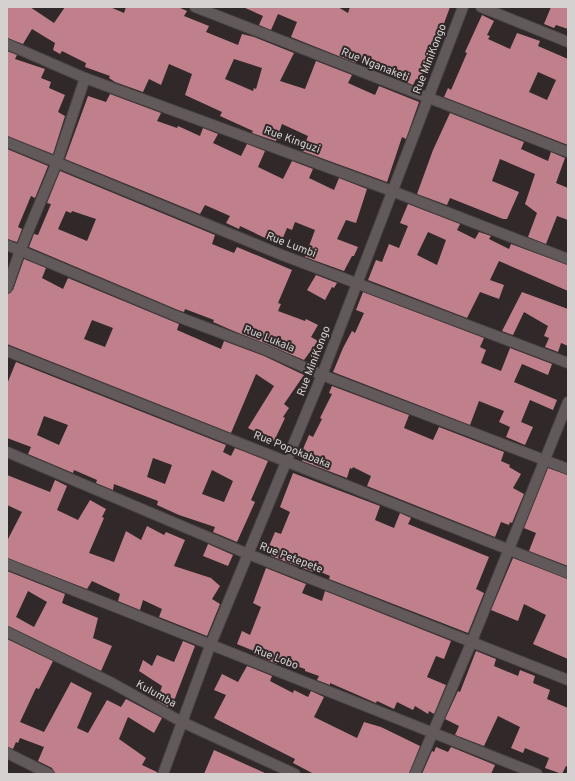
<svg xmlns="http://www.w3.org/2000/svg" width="575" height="781" font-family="Overpass,sans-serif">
  <rect width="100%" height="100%" fill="#302829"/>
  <g fill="#bf808c" fill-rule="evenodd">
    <path d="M7,7H30L54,23L65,7H110L124,13L126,7H178L187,11L184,16L209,26L206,32L238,45L242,34L254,37L294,53L280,81L305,89L316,61L352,75L348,83L375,95L379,86L419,102L406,139L402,137L387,182L302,151L308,136L282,124L276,141L252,133L253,131L220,116L222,112L185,95L192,74L169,64L161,85L149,79L143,92L115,82L109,78L110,76L85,67L86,63L62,51L60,54L53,50L55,43L32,29L23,44L7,38ZM234,59L262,68L256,89L254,88L253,91L225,79Z"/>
    <polygon points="243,7 338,7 348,13 350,7 450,7 435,48 432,47 420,80 416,79 413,85 384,73 384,72 358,59 356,63 291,37 297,22 278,14 271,30 259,25 263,16"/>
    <polygon points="551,7 568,7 568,29 556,25 554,28 544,24"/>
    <path d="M482,15L494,21L487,35L490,36L488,39L510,49L517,33L540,41L538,46L568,59V145L444,97L448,88L451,90L467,53L465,52ZM538,72L556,80L547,100L529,92Z"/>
    <polygon points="7,51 17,55 15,59 45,69 41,78 51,82 49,88 65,95 58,112 65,116 53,154 7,136"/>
    <polygon points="110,94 161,113 157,121 177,128 178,126 200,136 203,128 218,134 213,143 241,156 247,144 265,151 258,167 283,179 292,161 313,169 309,178 334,190 339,178 367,189 356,223 346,220 337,239 358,247 354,256 352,256 344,271 305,257 315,230 295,222 292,230 287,228 280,245 240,226 239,229 226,223 230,216 205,205 200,214 65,159 88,96 106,102"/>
    <polygon points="450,113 524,142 521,149 548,161 551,152 565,158 556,183 568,188 568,220 557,216 546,244 528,237 537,213 525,204 535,174 500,159 492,181 519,192 507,219 503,219 450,198 447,205 417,194 433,150"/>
    <polygon points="7,149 48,166 35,198 31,196 18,227 22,229 17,242 7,239"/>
    <path d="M60,171L215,235L212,244L234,253L237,247L292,270L278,303L281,304L278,311L305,321L306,319L318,325L311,337L318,341L304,360L229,329L213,322L214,320L185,309L184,312L178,310L29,247L34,234L38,235L51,204L47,203ZM66,211L71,213L72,211L96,219L87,241L58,229Z"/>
    <path d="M408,204L460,224L457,230L475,239L479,232L491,236L489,239L509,249L511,244L568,265V291L499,261L490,280L504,285L499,299L480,292L467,318L368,280L376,260L382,262L389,244L399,248L408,226L400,223ZM428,232L446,240L437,265L417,255Z"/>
    <path d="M24,259L46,268L42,278L63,289L68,278L179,324L177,330L221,349L224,341L264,356L304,375L284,404L289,408L283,417L285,418L274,441L248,428L274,386L256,374L231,433L7,344V294L13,290ZM92,320L113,328L105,347L84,339Z"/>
    <polygon points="316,275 337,283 334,288 332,287 325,300 307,290"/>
    <polygon points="363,292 484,338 480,347 486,350 481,363 501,371 510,348 552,364 548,375 522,364 514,382 557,400 553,410 530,400 521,422 533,427 525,445 506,437 510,427 499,422 504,411 479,401 470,425 333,372 343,348 352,331 355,333 364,313 356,310"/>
    <polygon points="522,292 568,309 568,346 561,343 558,352 545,347 549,338 544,336 548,326 524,312 513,335 502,331"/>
    <path d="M16,362L226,445L223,452L231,456L235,448L268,461L251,500L255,502L237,542L213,532L215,527L179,515L157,505L158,501L114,484L113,490L96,483L97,480L74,470L73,473L28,454L31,447L7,438V384ZM44,416L68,425L59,445L37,435ZM153,458L172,465L165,484L147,477ZM212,470L233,481L224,502L202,494Z"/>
    <polygon points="332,386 409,415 404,428 433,440 439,427 504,452 501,461 510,465 509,467 521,474 513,488 524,494 512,523 510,522 509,525 501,522 495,537 367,486 371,476 353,467 352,469 350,468 347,478 302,461 306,450 303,449 309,435 313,437 322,419 320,418 332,394 329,393"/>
    <polygon points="548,468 568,475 568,566 529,551 536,533 524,528"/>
    <polygon points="293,473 380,506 375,520 394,528 400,513 411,518 408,524 489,557 476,589 484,593 468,633 329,579 330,576 316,570 313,572 271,556 272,553 267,551 275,532 281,534 290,512 280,507"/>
    <polygon points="7,475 50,492 55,480 67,486 57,510 78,520 90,500 106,509 102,517 104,518 89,553 114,562 126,531 141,540 147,526 164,535 166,532 185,540 174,566 211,578 220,586 212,599 220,604 207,636 159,617 162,609 143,600 140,610 118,601 120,594 92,581 87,589 7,558 7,541 22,512 7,505"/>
    <polygon points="208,544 233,555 228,566 203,556"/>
    <polygon points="513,558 568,579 568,659 533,644 546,615 524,604 518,621 491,610"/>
    <polygon points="266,568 306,584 302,593 322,601 325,591 451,641 444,659 436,656 427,677 446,685 434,714 429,711 428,714 415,706 413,710 397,702 394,709 377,701 376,703 330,683 330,685 317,680 319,676 305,671 305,669 279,660 277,664 253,654 254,651 237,644 242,631 250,635 261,607 253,603"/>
    <path d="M7,571L65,594L62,603L98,618L93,638L112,646L101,671L7,626ZM28,591L47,602L34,627L16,617Z"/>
    <polygon points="7,639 53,661 39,689 36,688 20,722 44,732 71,682 92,693 77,728 88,733 107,700 121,707 126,699 162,718 154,733 128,717 119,739 146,758 142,765 157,772 157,774 55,774 52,768 38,761 44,747 20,738 18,743 16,742 13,749 7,747"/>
    <polygon points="183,641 195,646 172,706 169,705 168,707 157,701 162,686 139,671 143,660 152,666 157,655 174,662"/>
    <polygon points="476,651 496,659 494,666 518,676 520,670 535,676 533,683 550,690 547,699 568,708 568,767 566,766 562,774 545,768 549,758 525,748 523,753 511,748 520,727 498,716 484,746 455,735 459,726 445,719 458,691 460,692"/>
    <polygon points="247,666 272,676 270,681 293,693 294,690 308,697 311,691 324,697 314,717 357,738 364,722 381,727 420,746 409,774 314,774 293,763 295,759 214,718 226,695 214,690 222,674 238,682"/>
    <polygon points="436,747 448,752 451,747 495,765 491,774 422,774 432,751 434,752"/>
    <polygon points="214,750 267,774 204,774"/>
  </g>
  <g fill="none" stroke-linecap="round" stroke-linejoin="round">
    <g stroke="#494344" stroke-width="12">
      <g id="minor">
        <polyline points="195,7 568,152"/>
        <polyline points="481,7 568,42"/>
        <polyline points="7,44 85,78 392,191 568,259"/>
        <polyline points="7,142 282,255 568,363"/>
        <polyline points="7,245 176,316 266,350 322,375 568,469"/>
        <polyline points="7,288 20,251 57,162 85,78"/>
        <polyline points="7,351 568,573"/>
        <polyline points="7,452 248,554 568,680"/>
        <polyline points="7,564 537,774"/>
        <polyline points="7,632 112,683 182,722 295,774"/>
        <polyline points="7,753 49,774"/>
        <polyline points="163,774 210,646 322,375 463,7"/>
        <polyline points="415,774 472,641 568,402"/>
      </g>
    </g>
    <use href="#minor" stroke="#62595a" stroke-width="10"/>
  </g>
  <g text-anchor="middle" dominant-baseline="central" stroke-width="4" stroke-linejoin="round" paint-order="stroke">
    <g font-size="11" fill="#d6d1d1" stroke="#302829">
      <text transform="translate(430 59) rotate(-69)">Rue MiniKongo</text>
      <text transform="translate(375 65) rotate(22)">Rue Nganaketi</text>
      <text transform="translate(292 140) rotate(20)">Rue Kinguzi</text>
      <text transform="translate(291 245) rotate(21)">Rue Lumbi</text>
      <text transform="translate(269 339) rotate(22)">Rue Lukala</text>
      <text transform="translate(314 361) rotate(-69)">Rue MiniKongo</text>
      <text transform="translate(292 450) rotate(22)">Rue Popokabaka</text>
      <text transform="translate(291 558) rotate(21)">Rue Petepete</text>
      <text transform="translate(276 658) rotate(21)">Rue Lobo</text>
      <text transform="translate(156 694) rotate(29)">Kulumba</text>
    </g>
  </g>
  <rect width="575" height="781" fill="none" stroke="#d6d1d1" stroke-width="16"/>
</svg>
